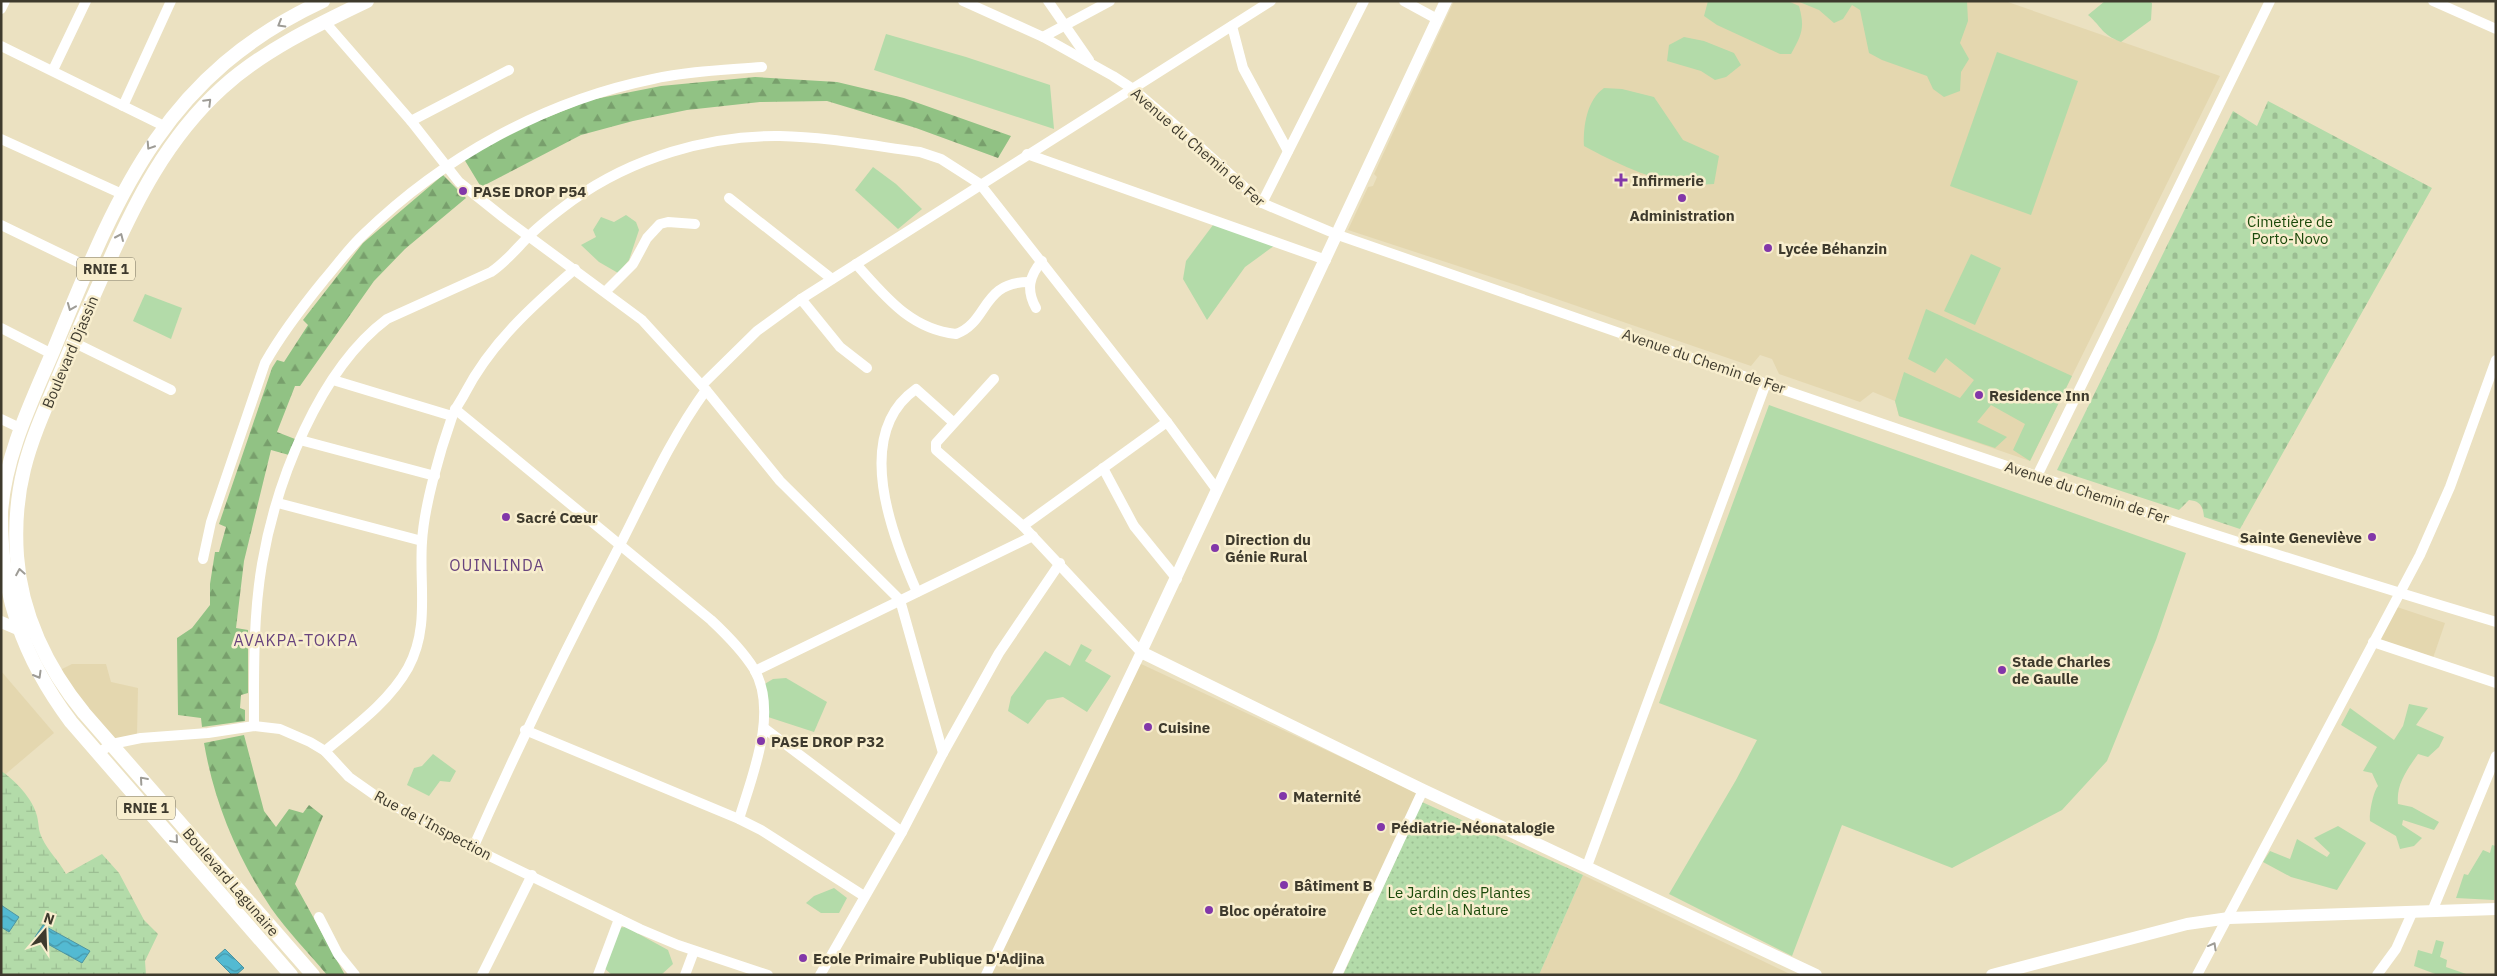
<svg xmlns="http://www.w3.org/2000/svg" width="2497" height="976" font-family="'IBM Plex Sans',sans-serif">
  <defs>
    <pattern id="forest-firs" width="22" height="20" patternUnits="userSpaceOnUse" patternTransform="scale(1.25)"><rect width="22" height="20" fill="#91c284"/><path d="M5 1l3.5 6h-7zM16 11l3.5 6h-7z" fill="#789f6c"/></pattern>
    <pattern id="wetland-marsh" width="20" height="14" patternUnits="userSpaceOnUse" patternTransform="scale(1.25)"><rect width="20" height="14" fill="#b3dba9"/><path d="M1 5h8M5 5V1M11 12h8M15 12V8" fill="none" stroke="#9bbd92"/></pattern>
    <pattern id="cemetery-stones" width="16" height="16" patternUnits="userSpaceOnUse" patternTransform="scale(1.25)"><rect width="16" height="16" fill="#b3dba9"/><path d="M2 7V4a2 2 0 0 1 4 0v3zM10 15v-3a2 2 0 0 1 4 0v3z" fill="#9bbd92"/></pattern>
    <pattern id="park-dots" width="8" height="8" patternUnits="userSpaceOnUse" patternTransform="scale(1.25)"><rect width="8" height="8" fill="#b3dba9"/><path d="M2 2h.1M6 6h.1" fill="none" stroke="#9bbd92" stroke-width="1.8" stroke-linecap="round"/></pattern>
    <pattern id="water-waves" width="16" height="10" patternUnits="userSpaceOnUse" patternTransform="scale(1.25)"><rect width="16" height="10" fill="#53bad2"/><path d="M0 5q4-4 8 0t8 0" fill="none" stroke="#4698ab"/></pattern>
  </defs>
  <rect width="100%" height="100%" fill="#ebe1c1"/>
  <g fill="#e4d7af">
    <polygon points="1454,1 2005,1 2220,76 2030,461 1899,416 1895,401 1873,392 1860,402 1779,374 1772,359 1760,355 1751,366 1519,286 1348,230 1368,187 1373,186 1377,177 1374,174"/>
    <polygon points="2397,607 2445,623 2433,658 2380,640"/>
    <polygon points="1139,663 1418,793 1332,975 991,975"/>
    <polygon points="72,664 106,664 111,682 138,688 137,735 114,740 74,692 60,670"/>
    <polygon points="1,671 54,733 1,778"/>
    <polygon points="1583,875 1792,975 1539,975"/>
  </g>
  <g fill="#b3dba9">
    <path d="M1708,1H1788L1799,6C1805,28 1802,34 1791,54H1780L1717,25L1704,16Z"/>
    <polygon points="1797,1 1967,1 1968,21 1960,43 1969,59 1961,72 1960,91 1944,97 1933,89 1927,76 1882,60 1869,53 1860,10 1852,5 1843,19 1834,23 1819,10"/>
    <path d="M2105,1H2149L2152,3L2151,20L2121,42C2101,34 2103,28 2088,15Z"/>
    <polygon points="886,34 966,57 1050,85 1054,129 874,70"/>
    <polygon points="1684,37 1704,41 1734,53 1741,65 1726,77 1715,80 1701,71 1667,61 1669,45"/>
    <polygon points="1997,52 2078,81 2031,215 1950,186"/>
    <path d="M1604,88L1622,89L1654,97L1683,140L1719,156L1714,184C1705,184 1695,186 1686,185C1654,181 1613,162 1584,146C1583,126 1587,100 1604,88Z"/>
    <polygon points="873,167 896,184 922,209 898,229 855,190"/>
    <polygon points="626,215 636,222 639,230 629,260 618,273 599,262 581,245 596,237 593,230 601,217 614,222"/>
    <polygon points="1216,221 1278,243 1245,267 1207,320 1183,279 1186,261"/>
    <polygon points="1971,254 2001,268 1975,325 1944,311"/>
    <polygon points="145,294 182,308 171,339 133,321"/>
    <polygon points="1926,309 2072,376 2030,461 2013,450 2025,424 1991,405 1977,422 2007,437 1995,448 1899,416 1895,401 1904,372 1960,398 1974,380 1946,358 1935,373 1908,359"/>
    <polygon points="1769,405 2186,553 2156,640 2107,761 2062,810 1952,868 1842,825 1792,956 1669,894 1736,780 1757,740 1659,703"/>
    <polygon points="1081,644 1092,650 1085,661 1111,676 1087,712 1063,697 1047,700 1028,724 1008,711 1011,697 1045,651 1070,666"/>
    <polygon points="786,678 827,702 814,732 768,717 763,685 773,679"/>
    <path d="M2409,704L2428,708L2416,725L2444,737L2439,747L2428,757L2418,754C2407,770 2396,784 2398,804L2412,807L2439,822L2434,830L2403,820L2402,825L2422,838L2414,846L2400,849L2396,836L2370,821C2369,814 2373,792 2378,786L2372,773L2363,771L2377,747L2341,725L2350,708L2394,740L2403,726Z"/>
    <polygon points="433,754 456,771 450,782 440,781 429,796 407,785 414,768 422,766"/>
    <polygon points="2338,826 2366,843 2337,890 2291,877 2263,862 2270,851 2290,859 2297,839 2327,857 2330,853 2314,838"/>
    <polygon points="2492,845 2496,846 2494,900 2456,898 2464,874 2468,875 2483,850 2490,853"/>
    <polygon points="834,888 847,898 839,913 821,913 806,903 814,896"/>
    <polygon points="626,927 668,950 673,964 661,975 612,975 602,966 616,928"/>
    <polygon points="2436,940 2444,942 2440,957 2447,960 2446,967 2469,975 2438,975 2414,966 2418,950 2432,954"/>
  </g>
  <g fill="url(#forest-firs)">
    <polygon points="755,77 837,82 904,98 1011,136 998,158 916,128 827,101 760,102 687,110 633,121 581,135 481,187 464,159 488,141 590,100 661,86"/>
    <polygon points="443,175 466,198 405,249 374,281 300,386 295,386 277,432 295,439 289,455 271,450 244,561 236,628 248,630 248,693 241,695 240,708 245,710 245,721 202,727 201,718 178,715 177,638 192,628 210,605 210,584 215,552 219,552 226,527 219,524 272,368 277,360 284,362 308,325 303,320 363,243"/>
    <path d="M244,735L264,811L276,827L289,809L303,813L309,805L323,816L295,884L345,975H327C309,953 287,931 271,908C237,857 214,802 204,743Z"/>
  </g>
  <path fill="url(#wetland-marsh)" fill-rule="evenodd" d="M1,771C15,780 33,799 37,816C39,824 38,830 42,838C48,851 59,861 66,874L102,854L119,873L144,920L158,934L145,961L146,975H1V927L9,931L19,917L1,905ZM43,925H44L89,951L35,938Z"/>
  <path fill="url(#cemetery-stones)" d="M2268,101L2432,188L2240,529L2204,517C2203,506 2200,501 2189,500L2179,510L2057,470L2233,111L2257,126Z"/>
  <polygon fill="url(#park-dots)" points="1422,802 1583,875 1539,975 1343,975"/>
  <g fill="url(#water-waves)" stroke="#4d94a0">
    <polygon points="1,905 19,917 9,932 1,927"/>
    <polygon points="43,925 90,951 82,963 35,937"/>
    <polygon points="225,949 244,968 236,975 232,975 215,958"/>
  </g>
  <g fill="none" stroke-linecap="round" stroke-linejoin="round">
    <g stroke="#fff" stroke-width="10">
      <path d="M963,1L1043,37L1113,76L1133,89L1181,130L1262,203L1338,235C1722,368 2106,506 2496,622"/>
      <polyline points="1048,1 1089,60"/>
      <polyline points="1404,1 1437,19"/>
      <polyline points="2433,1 2496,29"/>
      <polyline points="1,9 5,1"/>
      <polyline points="324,21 411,121 459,182 504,218 642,320 706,390 780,481 900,600 943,753"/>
      <polyline points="1232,26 1243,68 1288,151"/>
      <polyline points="1043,37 1110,1"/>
      <polyline points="1,46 164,126"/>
      <polyline points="53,70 86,1"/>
      <polyline points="123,106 171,1"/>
      <polyline points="411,121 509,70"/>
      <polyline points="1,139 122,194"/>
      <polyline points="1027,154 1326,260"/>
      <polyline points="729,198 832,279"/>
      <polyline points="1262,203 1364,1"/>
      <polyline points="1,225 88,267"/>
      <path d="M856,264C885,296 910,329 956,334C989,322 981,282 1029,282"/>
      <polyline points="606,291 633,264 647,238 660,224 668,222 695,224"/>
      <polyline points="801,299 840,347 867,368"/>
      <path d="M1036,308C1026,290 1029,276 1042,261"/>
      <polyline points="1,328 52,354"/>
      <polyline points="73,342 171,390"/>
      <polyline points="333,380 452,416"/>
      <polyline points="702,385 757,331 801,299 1271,1"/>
      <path d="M455,409L711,620C727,635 743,651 754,669C779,712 752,776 739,819"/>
      <polyline points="1,419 22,429"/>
      <polyline points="300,440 435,476"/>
      <polyline points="1103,468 1134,526 1177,579"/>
      <polyline points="2037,476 2270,1"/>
      <polyline points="278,503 422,541"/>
      <polyline points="1023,526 1167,422"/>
      <path d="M203,559L211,522L265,363C282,333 302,307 324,280C337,265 349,248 364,234C443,157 545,101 653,79C689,71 726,70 762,67"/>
      <path d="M917,592C892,536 852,434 916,389L953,422"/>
      <polyline points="2373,642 2496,683"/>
      <polyline points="755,671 1033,536"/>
      <path d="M254,726C254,672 253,617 262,564C276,482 319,370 387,319L491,272C506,262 516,249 529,236C542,223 558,211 573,200C632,158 708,135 780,136C827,137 874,146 920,152L941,159L980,184L1167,422L1217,490"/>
      <polyline points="764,728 902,832"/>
      <polyline points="525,730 739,819 761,830 864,896"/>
      <path d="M325,751C354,727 389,702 408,668C430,628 419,585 422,542C424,506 440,451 452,417C455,408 461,401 465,393C491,343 532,306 575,269"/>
      <polyline points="98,753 112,744 141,738 208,733 254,726 280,729 310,742 325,751 349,777 376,796 473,848 640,929 678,945 768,975"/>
      <path d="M473,848C519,744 567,646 620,545C647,492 671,438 706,390"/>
      <polyline points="1587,866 1766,383"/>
      <polyline points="2433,909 2496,756"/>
      <polyline points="319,917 338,954 355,975"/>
      <polyline points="482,975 532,875"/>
      <polyline points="598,975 619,919"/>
      <polyline points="685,975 694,951"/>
      <polyline points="820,975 902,832 943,753 999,653 1060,563"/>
      <polyline points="986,975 1141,652 1023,526 936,450 936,443 994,379"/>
      <polyline points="1337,975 1423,790"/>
      <polyline points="2197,975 2420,555 2450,487 2496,360"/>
      <polyline points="2377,975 2396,949 2413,911"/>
    </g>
    <g stroke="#fff" stroke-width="12">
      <polyline points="1446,1 1141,652 1423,790 1816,975"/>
      <polyline points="1,622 27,633"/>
      <polyline points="1992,975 2187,924 2229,918 2496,909"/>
    </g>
    <g stroke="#fff" stroke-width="14">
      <path d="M291,975L71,722C23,658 0,593 1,512C5,455 32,401 54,349C117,196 162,76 323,1"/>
      <path d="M313,975L84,713C47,668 21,614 17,556C15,527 17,497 24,469C33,433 50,398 64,364C77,332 92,300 106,268C135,202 167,138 222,88C264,50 317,25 367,1"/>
    </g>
  </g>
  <defs><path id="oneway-chevron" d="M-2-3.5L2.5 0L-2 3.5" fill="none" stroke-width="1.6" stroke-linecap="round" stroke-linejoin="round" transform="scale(1.25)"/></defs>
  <g stroke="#9e9c96">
    <use href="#oneway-chevron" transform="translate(281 24) rotate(150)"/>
    <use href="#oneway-chevron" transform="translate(208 102) rotate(-45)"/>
    <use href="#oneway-chevron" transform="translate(150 146) rotate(123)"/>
    <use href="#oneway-chevron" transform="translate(120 237) rotate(-66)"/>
    <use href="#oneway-chevron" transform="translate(71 307) rotate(112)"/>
    <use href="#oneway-chevron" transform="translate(20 572) rotate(-100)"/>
    <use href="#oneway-chevron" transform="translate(38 675) rotate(60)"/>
    <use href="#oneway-chevron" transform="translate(143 780) rotate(-131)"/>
    <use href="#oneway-chevron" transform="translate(175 840) rotate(49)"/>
    <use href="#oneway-chevron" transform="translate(2213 946) rotate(-61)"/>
  </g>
  <g fill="#8237a9" stroke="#f8eece" stroke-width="2">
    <path d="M1618.5 172.5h5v5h5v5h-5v5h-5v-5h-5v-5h5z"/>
    <circle cx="463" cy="191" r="5"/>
    <circle cx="1682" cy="198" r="5"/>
    <circle cx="1768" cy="248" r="5"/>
    <circle cx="1979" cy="395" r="5"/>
    <circle cx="506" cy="517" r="5"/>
    <circle cx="2372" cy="537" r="5"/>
    <circle cx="1215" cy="548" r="5"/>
    <circle cx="2002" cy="670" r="5"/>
    <circle cx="1148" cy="727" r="5"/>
    <circle cx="761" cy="741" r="5"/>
    <circle cx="1283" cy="796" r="5"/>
    <circle cx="1381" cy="827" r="5"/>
    <circle cx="1284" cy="885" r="5"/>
    <circle cx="1209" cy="910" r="5"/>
    <circle cx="803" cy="958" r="5"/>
  </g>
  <g text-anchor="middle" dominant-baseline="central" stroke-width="5" stroke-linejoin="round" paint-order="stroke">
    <g fill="#f8eece" stroke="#76705d" stroke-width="1">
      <rect x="77" y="257.5" width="58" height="23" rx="4"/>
      <rect x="117" y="796.5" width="58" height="23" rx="4"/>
    </g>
    <g font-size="14" font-weight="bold" fill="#3e3a2d">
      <text x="106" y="269">RNIE 1</text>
      <text x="146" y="808">RNIE 1</text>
    </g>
    <g font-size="15" fill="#3e3a2d" stroke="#f8eece">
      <text transform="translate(1198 147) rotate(41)">Avenue du Chemin de Fer</text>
      <text transform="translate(70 352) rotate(-67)">Boulevard Djassin</text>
      <text transform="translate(1704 361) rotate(19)">Avenue du Chemin de Fer</text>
      <text transform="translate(2087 492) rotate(18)">Avenue du Chemin de Fer</text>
      <text transform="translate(433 825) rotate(28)">Rue de l'Inspection</text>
      <text transform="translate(231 882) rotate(49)">Boulevard Lagunaire</text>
    </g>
    <g font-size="15" font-weight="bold" fill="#3e3a2d" stroke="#f8eece" text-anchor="start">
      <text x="1632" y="180">Infirmerie</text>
      <text x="473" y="191">PASE DROP P54</text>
      <text x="1682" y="215" text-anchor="middle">Administration</text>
      <text x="1778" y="248">Lycée Béhanzin</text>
      <text x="1989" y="395">Residence Inn</text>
      <text x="516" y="517">Sacré Cœur</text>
      <text x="2362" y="537" text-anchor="end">Sainte Geneviève</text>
      <text x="1225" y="539">Direction du<tspan x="1225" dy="17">Génie Rural</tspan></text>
      <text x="2012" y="661">Stade Charles<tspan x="2012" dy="17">de Gaulle</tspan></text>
      <text x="1158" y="727">Cuisine</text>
      <text x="771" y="741">PASE DROP P32</text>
      <text x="1293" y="796">Maternité</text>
      <text x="1391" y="827">Pédiatrie-Néonatalogie</text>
      <text x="1294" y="885">Bâtiment B</text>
      <text x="1219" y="910">Bloc opératoire</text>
      <text x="813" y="958">Ecole Primaire Publique D'Adjina</text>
    </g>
    <g font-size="15" fill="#1b4a0b" stroke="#f8eece">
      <text x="2290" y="221">Cimetière de<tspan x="2290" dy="17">Porto-Novo</tspan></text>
      <text x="1459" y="892">Le Jardin des Plantes<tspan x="1459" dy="17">et de la Nature</tspan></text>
    </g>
    <g font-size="16" letter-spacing="1" fill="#68447e" stroke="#f8eece">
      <text x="497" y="565">OUINLINDA</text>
      <text x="296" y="640">AVAKPA-TOKPA</text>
    </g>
  </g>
  <rect width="2497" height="976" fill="none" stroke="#3e3a2d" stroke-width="5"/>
  <g transform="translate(45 931) rotate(19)" stroke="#f8eece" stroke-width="4" paint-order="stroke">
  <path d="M0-4L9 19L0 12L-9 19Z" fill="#3e3a2d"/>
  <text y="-8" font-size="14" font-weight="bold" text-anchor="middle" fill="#3e3a2d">N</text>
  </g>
</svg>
